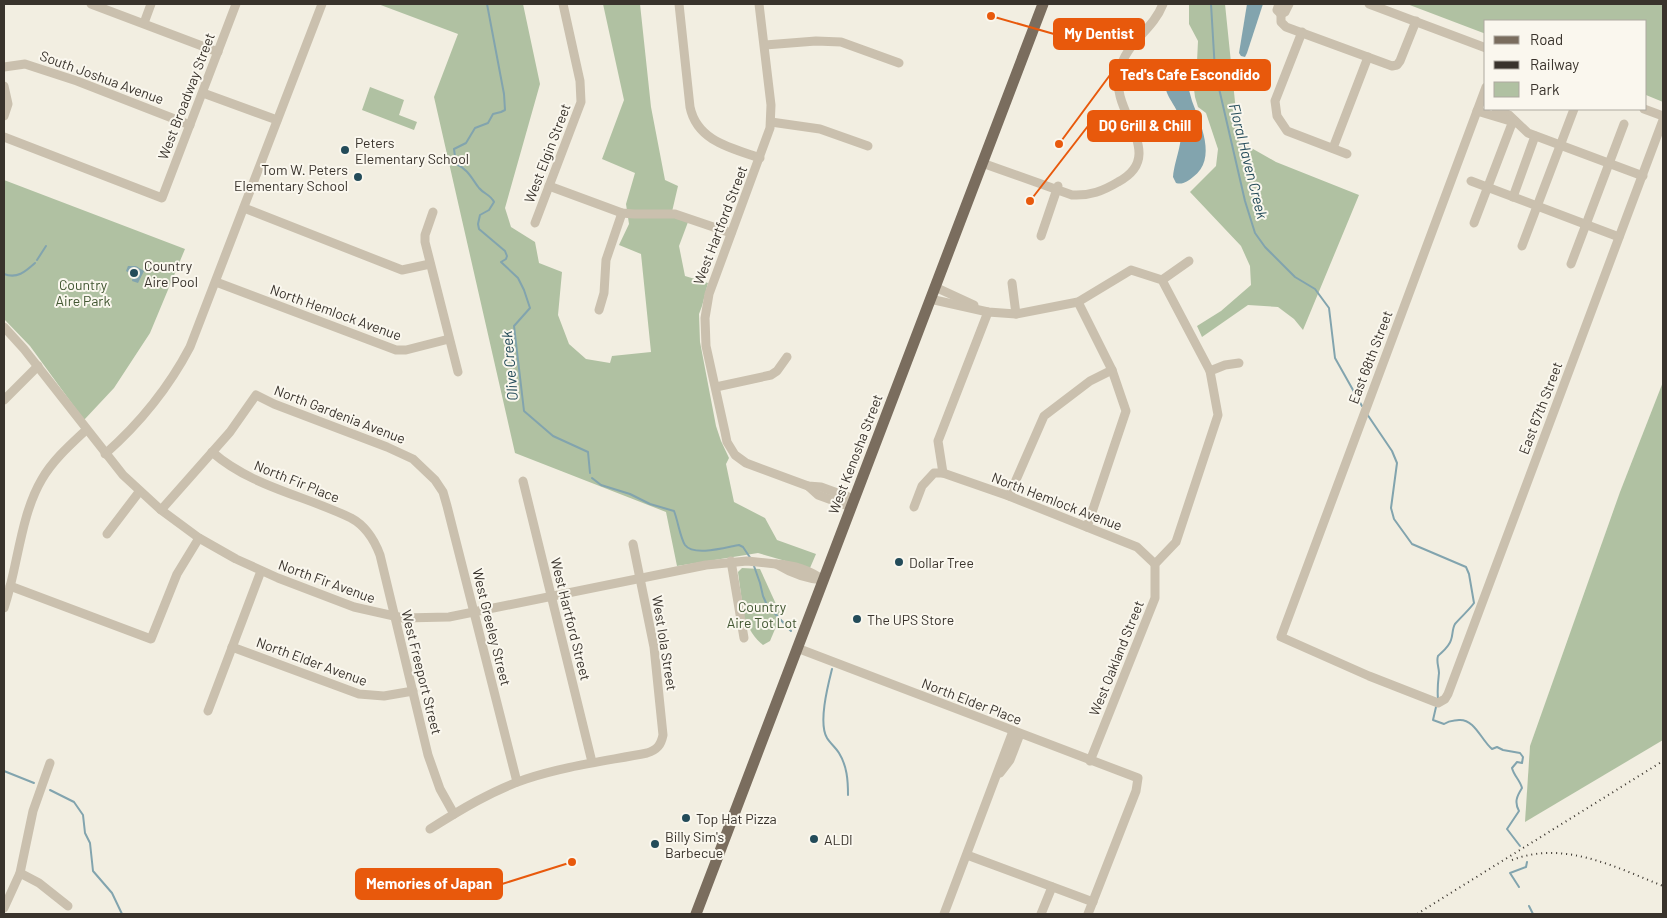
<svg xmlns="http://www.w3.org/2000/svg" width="1667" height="918" font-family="Barlow,sans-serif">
  <rect width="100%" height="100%" fill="#f2eee1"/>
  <g fill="#b0c1a2">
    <polygon points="378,4 523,4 540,84 505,208 511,227 535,242 539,263 562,272 558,315 569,344 586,359 610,363 612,356 651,352 641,254 619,245 629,224 626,204 635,173 602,159 624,100 603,4 640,4 651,107 665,180 678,186 671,216 688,222 679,246 685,276 708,283 702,306 699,314 700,342 716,426 721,441 729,458 726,464 734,502 765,518 777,540 816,554 810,568 758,553 677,566 666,512 515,453 434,97 458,34"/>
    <polygon points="1189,4 1225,4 1239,141 1276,162 1359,195 1303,330 1294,319 1278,307 1248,305 1202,337 1197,326 1221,311 1251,285 1250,266 1241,246 1190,192 1216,166 1218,149 1206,113 1198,107 1195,97 1192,74 1197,62 1198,41 1189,24"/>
    <polygon points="1407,4 1663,4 1663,102 1646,95 1646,21 1486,21 1486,34"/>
    <polygon points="370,87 404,100 399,115 417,122 414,130 362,110"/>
    <polygon points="4,180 185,249 150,333 114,388 84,420 30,346 4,319"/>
    <polygon points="1663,382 1663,740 1525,822 1530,746 1620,492"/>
    <path d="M742,568L760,569L781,615L770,641L763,645C755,639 748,628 744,617L738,572Z"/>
  </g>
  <g fill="#82a4ae">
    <polygon points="1247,4 1263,4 1247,53 1245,57 1241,56 1239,53"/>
    <path d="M1174,73H1180L1186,78C1188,86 1190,94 1192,101C1200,123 1218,159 1193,177C1188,181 1183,185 1176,183L1173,177C1175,157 1185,140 1180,119C1177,105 1162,94 1166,80Z"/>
    <polygon points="128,266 136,266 144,271 138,283 132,281 133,275 126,271"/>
  </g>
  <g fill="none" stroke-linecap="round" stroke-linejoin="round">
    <g stroke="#82a4ae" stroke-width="2">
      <path d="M487,4L504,94L505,110L501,112L493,114L488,123L475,128L466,143L454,149L456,164C468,169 472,179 479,188C484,194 491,195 494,202L489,210L480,215L478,224L479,229L505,251L507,256L506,259L501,262L518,278L524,290L530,308L514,326L524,411L553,436L588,452L590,473"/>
      <polyline points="1211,4 1215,71 1245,201 1255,233 1265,247 1295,277 1315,289 1329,308 1335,358 1362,406"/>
      <polyline points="37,260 46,246"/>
      <path d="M4,274C17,279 25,272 35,263"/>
      <path d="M1367,414L1392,451L1397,463L1391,508L1394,519L1412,544L1466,567L1469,574L1474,603C1469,610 1461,617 1455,624C1452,629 1453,635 1451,640C1449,647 1443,651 1438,656C1436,662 1439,667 1439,673C1438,682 1437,689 1438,699"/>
      <path d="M592,478L601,485L630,494L650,504L674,511C678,521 680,537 685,545C694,557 727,547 739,545L743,547L751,559"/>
      <polyline points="754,566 760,583 763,596 767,605 791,631"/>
      <path d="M832,669C828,685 818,723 827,738C830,743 836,748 839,753C847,766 848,780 848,795"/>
      <path d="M1436,707L1433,720L1444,724C1450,720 1452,721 1459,720C1475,719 1481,740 1492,749L1497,747L1503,750L1520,753L1523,757L1522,763L1517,762L1512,768C1514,776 1520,780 1522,788C1517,796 1514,802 1519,811L1507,829L1520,846"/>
      <polyline points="4,771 34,783"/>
      <polyline points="50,790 74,802 83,815 85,833 90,843 93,871 112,893 122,914"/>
      <polyline points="1519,887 1510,873 1526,867 1527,862"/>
      <polyline points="1529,906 1533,914"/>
    </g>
    <g stroke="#cac0ae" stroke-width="9">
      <polyline points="91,4 218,52"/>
      <path d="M679,4L690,107C697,141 731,148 760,158"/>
      <polyline points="759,4 771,105 770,128 709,294 705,318 706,346 725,432 727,442 735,455 746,463 808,486 821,487 854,499"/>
      <polyline points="1279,4 1277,10 1281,14 1285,12 1289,4"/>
      <polyline points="1369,4 1486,48"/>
      <polyline points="1281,14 1281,22 1286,27 1392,66 1397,65 1400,61 1416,21"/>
      <polyline points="144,23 151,4"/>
      <polyline points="1302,32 1275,101 1277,116 1287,131 1347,154"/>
      <polyline points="765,45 816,41 841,42 899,63"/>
      <polyline points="4,67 25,64 77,81 190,125"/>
      <polyline points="4,86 8,104 4,116"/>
      <polyline points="1486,87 1281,637 1369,676 1438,703 1445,699 1448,694 1663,120"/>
      <polyline points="203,93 277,120"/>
      <polyline points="1496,109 1509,115 1528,133 1643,176"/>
      <polyline points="1644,109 1663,116"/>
      <polyline points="1477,111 1507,120"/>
      <polyline points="771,122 820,129 868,146"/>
      <polyline points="4,137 162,198 236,4"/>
      <polyline points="1333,148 1368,57"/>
      <path d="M982,163L1072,195C1090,196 1103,191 1118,182C1169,155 1110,113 1119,73C1125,42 1152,32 1163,4"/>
      <polyline points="1471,181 1619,237"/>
      <polyline points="549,186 622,213 634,214 675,214 731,233"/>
      <polyline points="1513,197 1535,136"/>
      <polyline points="244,208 402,270 430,264"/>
      <polyline points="433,212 425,235 425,242 458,372"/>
      <polyline points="535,223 581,102 580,81 563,4"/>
      <polyline points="1474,223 1511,126 1515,121"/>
      <polyline points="1041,236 1058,186"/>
      <polyline points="1522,246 1574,109"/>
      <polyline points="1571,264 1624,124"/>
      <polyline points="1162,280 1189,261"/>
      <polyline points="216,282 396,350 406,350 449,339"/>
      <polyline points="1012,283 1016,314"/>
      <polyline points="935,287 974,305"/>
      <polyline points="930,299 988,312 1016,314 1078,302 1131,270 1162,280 1210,371 1218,415 1176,542 1155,564 1155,598 1090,761"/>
      <polyline points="1078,302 1112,370 1126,411 1087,527"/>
      <polyline points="599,310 604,293 606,260 622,213"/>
      <polyline points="4,327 24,349 123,475 161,510 199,538 236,559 278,578 354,607 403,618 449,617 706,565 747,561 776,564"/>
      <polyline points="1210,371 1225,365 1239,363"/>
      <polyline points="716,387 771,375 777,371 787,357"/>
      <polyline points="4,400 38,366"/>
      <path d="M212,452C252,487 304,495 351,518C366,526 374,539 380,555L428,755L440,789L454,814"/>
      <path d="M105,454C139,424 169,387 190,347L322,4"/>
      <polyline points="943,473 1009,496 1137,547 1155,564"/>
      <polyline points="523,481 592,762"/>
      <polyline points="808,486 818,495 851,507"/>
      <polyline points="1009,496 1044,416 1090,381 1112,370"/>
      <polyline points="914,507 922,486 934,473 943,473 938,441 988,312"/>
      <polyline points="161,510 230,432 256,395 274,404 387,447 413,459 435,480 443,492 447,506 517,782"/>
      <polyline points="107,534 139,492"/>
      <polyline points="731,561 744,638"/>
      <path d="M776,564C794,565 808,569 823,580C805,579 791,573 776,564Z"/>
      <polyline points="10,586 151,639 177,574 199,538"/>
      <path d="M4,608C18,567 20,516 42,479C53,460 70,445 86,430"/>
      <polyline points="232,647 359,694 384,696 413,691"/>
      <polyline points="797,648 1138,778 1136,791 1088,914"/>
      <polyline points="208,711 261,571"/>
      <polyline points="1000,773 1010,760 1020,734"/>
      <path d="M430,829C460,810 493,790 526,779C565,766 606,761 647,753C657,750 661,745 663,735L654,647L633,544"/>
      <polyline points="967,855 1093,902"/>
      <polyline points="20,873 39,883 68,906"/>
      <polyline points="4,908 20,873 33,811 50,763"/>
      <polyline points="944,914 1013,731"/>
      <polyline points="1041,914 1052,887"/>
    </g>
    <polyline stroke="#7a6d5e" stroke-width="11" points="696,914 1043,4"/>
    <g stroke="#39332c" stroke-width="2" stroke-dasharray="1 4" stroke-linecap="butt">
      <path d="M1512,860C1564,840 1615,867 1663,886"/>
      <polyline points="1417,914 1663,761"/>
    </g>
  </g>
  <g fill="#234b59" stroke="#faf7ee" stroke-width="2">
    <circle cx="345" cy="150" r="5"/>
    <circle cx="358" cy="177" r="5"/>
    <circle cx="134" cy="273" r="5"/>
    <circle cx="899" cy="562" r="5"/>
    <circle cx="857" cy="619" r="5"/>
    <circle cx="686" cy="818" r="5"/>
    <circle cx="814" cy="839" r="5"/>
    <circle cx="655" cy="844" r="5"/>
  </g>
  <g text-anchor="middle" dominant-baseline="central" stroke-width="4" stroke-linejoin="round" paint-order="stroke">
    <g font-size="14" fill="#39332c" stroke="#faf7ee">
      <text transform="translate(102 77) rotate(20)">South Joshua Avenue</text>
      <text transform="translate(186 96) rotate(-69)">West Broadway Street</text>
      <text transform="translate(547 153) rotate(-69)">West Elgin Street</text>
      <text transform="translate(720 225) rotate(-69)">West Hartford Street</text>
      <text transform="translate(336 312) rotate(20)">North Hemlock Avenue</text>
      <text transform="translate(1370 357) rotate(-69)">East 68th Street</text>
      <text transform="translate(1540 408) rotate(-69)">East 67th Street</text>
      <text transform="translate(340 414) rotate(21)">North Gardenia Avenue</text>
      <text transform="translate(855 454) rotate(-69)">West Kenosha Street</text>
      <text transform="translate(297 481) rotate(22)">North Fir Place</text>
      <text transform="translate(1057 501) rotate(21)">North Hemlock Avenue</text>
      <text transform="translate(327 581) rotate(20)">North Fir Avenue</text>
      <text transform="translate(571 619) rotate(76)">West Hartford Street</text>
      <text transform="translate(492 627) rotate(76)">West Greeley Street</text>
      <text transform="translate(665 643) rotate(81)">West Iola Street</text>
      <text transform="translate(1116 658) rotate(-68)">West Oakland Street</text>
      <text transform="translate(312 661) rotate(20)">North Elder Avenue</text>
      <text transform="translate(422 672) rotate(76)">West Freeport Street</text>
      <text transform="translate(972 701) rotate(21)">North Elder Place</text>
    </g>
    <g font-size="14" fill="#39332c" stroke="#faf7ee" text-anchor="start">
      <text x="355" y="142">Peters<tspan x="355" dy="16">Elementary School</tspan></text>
      <text x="348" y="169" text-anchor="end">Tom W. Peters<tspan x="348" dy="16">Elementary School</tspan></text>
      <text x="144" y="265">Country<tspan x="144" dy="16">Aire Pool</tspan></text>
      <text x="909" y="562">Dollar Tree</text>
      <text x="867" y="619">The UPS Store</text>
      <text x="696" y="818">Top Hat Pizza</text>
      <text x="665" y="836">Billy Sim's<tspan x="665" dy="16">Barbecue</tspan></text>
      <text x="824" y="839">ALDI</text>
    </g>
    <g font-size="14" fill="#415631" stroke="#faf7ee">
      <text x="83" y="284">Country<tspan x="83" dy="16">Aire Park</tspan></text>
      <text x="762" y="606">Country<tspan x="762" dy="16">Aire Tot Lot</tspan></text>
    </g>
    <g font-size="15" font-style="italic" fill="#234b59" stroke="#faf7ee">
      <text transform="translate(1249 161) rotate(76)">Floral Haven Creek</text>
      <text transform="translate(509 366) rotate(-95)">Olive Creek</text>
    </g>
  </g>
  <path fill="none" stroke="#e8590c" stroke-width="2" d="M991 16L1054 34M1059 144L1110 75M1030 201L1088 126M572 862L502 884"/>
  <g fill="#e8590c" stroke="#faf7ee" stroke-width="2">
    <circle cx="991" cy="16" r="5"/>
    <circle cx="1059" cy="144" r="5"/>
    <circle cx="1030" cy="201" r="5"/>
    <circle cx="572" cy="862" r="5"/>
  </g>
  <g fill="#e8590c" stroke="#e8590c" stroke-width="2">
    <rect x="1054" y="19" width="90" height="30" rx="5"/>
    <rect x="1110" y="60" width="160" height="30" rx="5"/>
    <rect x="1088" y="111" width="113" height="30" rx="5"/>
    <rect x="356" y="869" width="146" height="30" rx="5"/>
  </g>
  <g font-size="15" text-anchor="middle" font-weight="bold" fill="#fff">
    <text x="1099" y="39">My Dentist</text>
    <text x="1190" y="80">Ted's Cafe Escondido</text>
    <text x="1145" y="131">DQ Grill &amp; Chill</text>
    <text x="429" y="889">Memories of Japan</text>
  </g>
  <rect width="1667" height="918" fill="none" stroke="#39332c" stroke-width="10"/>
  <rect x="1484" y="20" width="162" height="90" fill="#faf7ee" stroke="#ada9a0"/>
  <rect x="1494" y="36" width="25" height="8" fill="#7a6d5e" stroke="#ada9a0"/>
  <text x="1530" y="45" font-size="15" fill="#39332c">Road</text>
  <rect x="1494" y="61" width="25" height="8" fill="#39332c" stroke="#ada9a0"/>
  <text x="1530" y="70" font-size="15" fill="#39332c">Railway</text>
  <rect x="1494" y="82" width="25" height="15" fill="#b0c1a2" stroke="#ada9a0"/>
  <text x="1530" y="95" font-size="15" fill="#39332c">Park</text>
</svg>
